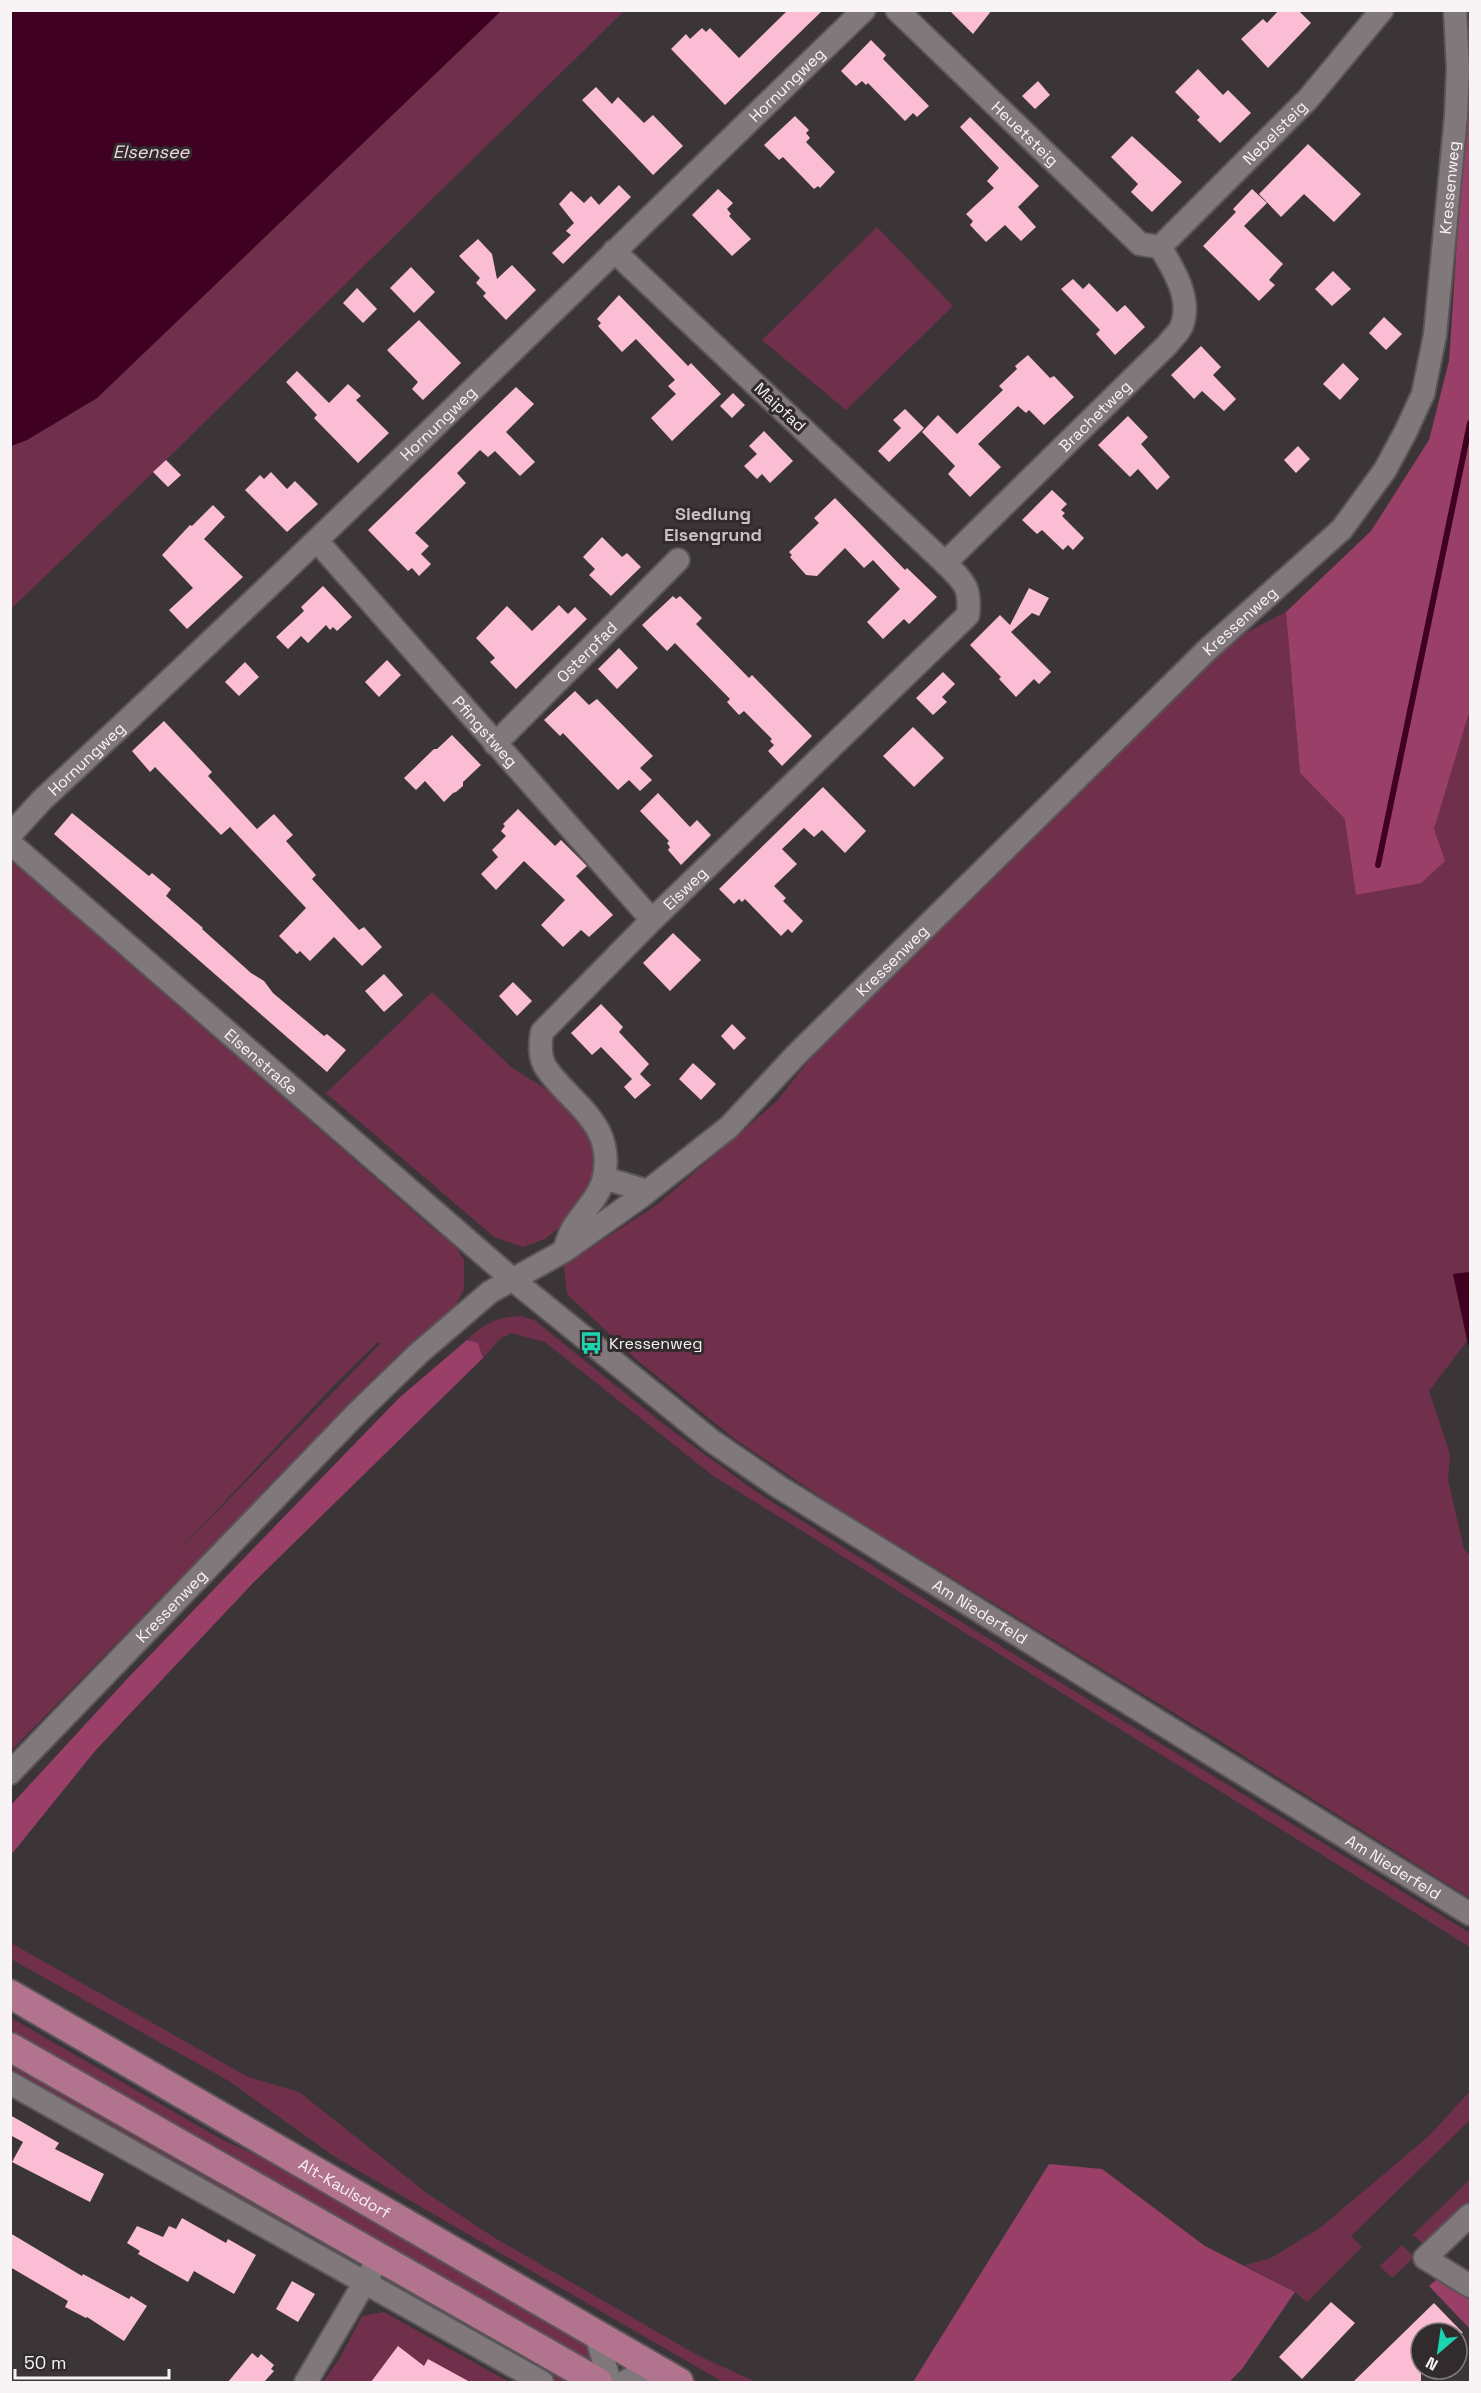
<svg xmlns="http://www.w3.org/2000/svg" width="1481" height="2393" font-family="'Space Grotesk',sans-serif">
  <rect width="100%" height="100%" fill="#3c3538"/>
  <g fill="#70304c" fill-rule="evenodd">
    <polygon points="501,11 624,11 166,460 11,609 10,446 27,440 97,398"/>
    <polygon points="877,227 953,306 846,410 762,340"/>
    <polygon points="1286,612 1300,773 1345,819 1434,829 1470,702 1470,1272 1453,1274 1467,1341 1429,1391 1450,1454 1448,1480 1464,1549 1470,1556 1470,1898 1212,1736 845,1513 736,1440 638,1361 567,1294 564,1265 658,1204 777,1101 828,1036 1035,831 1234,639"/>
    <path d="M11,860L431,1227L456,1247L464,1260V1289L456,1305L398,1355L11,1751ZM378,1342L381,1343L169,1561L335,1384Z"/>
    <polygon points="432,992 512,1068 556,1095 584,1123 595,1145 595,1169 588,1190 569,1220 545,1239 523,1247 494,1237 326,1093"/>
    <path d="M521,1316L534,1320L667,1427L755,1491L940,1609L1470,1933V1947L712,1475L545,1342L511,1333L501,1338L483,1358L478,1343L467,1340C484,1323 498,1317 521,1316Z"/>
    <polygon points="11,1943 248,2077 299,2092 428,2194 495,2238 697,2355 756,2382 723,2382 335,2157 229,2081 11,1959"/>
    <polygon points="11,2018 219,2138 303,2177 595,2348 596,2368 11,2034"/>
    <polygon points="11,2061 360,2262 362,2269 11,2076"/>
    <polygon points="1470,2091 1470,2120 1351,2236 1362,2247 1307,2302 1295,2292 1244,2265 1269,2259 1320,2228 1429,2136"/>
    <polygon points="1470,2179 1470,2201 1425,2246 1413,2235"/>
    <polygon points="1402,2245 1414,2257 1392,2278 1380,2266"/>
    <polygon points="387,2277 575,2382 547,2382 380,2279"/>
    <polygon points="384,2312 509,2382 323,2382 340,2358 362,2316"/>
  </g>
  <g fill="#993f68">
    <polygon points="1470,45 1470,709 1434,829 1445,861 1421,883 1356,895 1345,819 1300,773 1286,612 1371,531 1429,440 1449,361"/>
    <polygon points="467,1340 478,1343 483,1358 253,1583 95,1751 11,1855 11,1805 127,1679 399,1398"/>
    <polygon points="1049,2164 1102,2169 1205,2246 1295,2292 1242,2369 1229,2382 913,2382"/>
    <polygon points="1442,2275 1470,2291 1470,2329 1429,2286"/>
  </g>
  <g fill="#3f0021">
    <polygon points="10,11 11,10 501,11 97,398 27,440 11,446"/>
    <polygon points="1470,1272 1470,1353 1453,1274"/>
  </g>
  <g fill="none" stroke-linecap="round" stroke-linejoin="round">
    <polyline stroke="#3f0021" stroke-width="6" points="1378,865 1470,423"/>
  </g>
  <g fill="#fbbdd4">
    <polygon points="788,10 823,10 725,105 671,49 686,34 690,39 702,28 706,32 710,28 739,58"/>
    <polygon points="949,10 992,10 973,34"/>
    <polygon points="1279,10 1298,10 1311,23 1268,68 1241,39 1263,19 1267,23"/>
    <polygon points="871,40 886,55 883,59 929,106 917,117 913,113 905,121 868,83 866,85 862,81 856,86 841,71"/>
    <polygon points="1198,69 1223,95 1228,90 1251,113 1220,143 1197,120 1200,117 1175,92"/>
    <polygon points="1038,81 1050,95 1035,109 1022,96"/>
    <polygon points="596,87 612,104 618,97 644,123 653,115 683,146 653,175 582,100"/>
    <polygon points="795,116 809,130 806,133 810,138 806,142 835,172 820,188 818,186 814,189 783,157 779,160 764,145"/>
    <polygon points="970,117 1039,186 1018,207 1036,227 1021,241 1005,225 986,242 970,225 973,221 966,214 994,188 987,181 999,168 960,127"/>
    <polygon points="1132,136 1182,182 1152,212 1131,192 1138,184 1111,157"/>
    <polygon points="1308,144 1361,194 1334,222 1304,194 1281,217 1259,194"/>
    <polygon points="619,185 631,197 563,264 552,253 571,235 566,231 574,223 559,204 571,191 584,203 591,196 599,205"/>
    <polygon points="718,189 733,203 727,209 731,214 729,216 751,239 732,256 692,215"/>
    <polygon points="1252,189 1267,203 1244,226 1283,264 1269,280 1275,285 1259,301 1203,246 1236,212 1233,209"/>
    <polygon points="478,239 492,254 497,279 512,265 536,290 506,320 483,296 486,293 476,283 480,278 459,256"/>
    <polygon points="411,267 435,292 414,313 390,288"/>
    <polygon points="1333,271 1351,289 1332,306 1315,289"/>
    <polygon points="1073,279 1083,289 1089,283 1117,312 1125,305 1145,327 1115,355 1096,334 1100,330 1061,289"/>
    <polygon points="357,288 377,309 363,323 343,303"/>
    <polygon points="619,295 688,366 691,363 721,394 672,441 651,418 676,394 668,386 675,380 636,339 622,352 598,326 601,323 597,319"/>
    <polygon points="1384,317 1402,334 1386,350 1369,333"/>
    <polygon points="419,320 461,363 423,400 412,389 418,382 387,350"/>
    <polygon points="1201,346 1221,367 1213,375 1236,399 1224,411 1202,391 1194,399 1171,375"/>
    <polygon points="1028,355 1050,378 1054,376 1074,397 1044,425 1029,410 1026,413 1018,406 978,444 1001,467 970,497 948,474 955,466 922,432 938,415 957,434 1003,390 999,386 1017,369 1015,366"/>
    <polygon points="1343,363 1359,379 1340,400 1323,384"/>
    <polygon points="297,371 329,403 348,384 361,396 356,400 389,433 358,463 314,418 317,415 286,382"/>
    <polygon points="516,387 534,404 506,432 535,462 520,476 495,451 488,457 480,450 457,473 466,483 415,533 429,546 421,554 431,564 419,576 412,568 408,571 368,530"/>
    <polygon points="733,393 745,405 732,418 720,406"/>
    <polygon points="905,409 924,428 889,462 878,451 901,428 893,420"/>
    <polygon points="1128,416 1148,437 1141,444 1170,477 1157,490 1138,469 1130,477 1098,445"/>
    <polygon points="764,431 793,461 770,483 762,474 757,479 744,466 757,454 749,446"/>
    <polygon points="1298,446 1310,459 1296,473 1284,460"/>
    <polygon points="166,460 181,475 168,487 153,472"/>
    <polygon points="271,472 287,489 295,481 318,504 287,532 245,490 260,475 264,479"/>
    <polygon points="1052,490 1067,504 1061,510 1065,513 1062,516 1084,538 1073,550 1068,545 1063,550 1042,530 1037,534 1022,520"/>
    <polygon points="835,498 905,570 907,568 937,597 909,624 904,619 883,639 867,622 900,589 873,560 864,568 845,548 817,576 806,575 790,557 792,555 789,552 819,523 814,518"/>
    <polygon points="213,505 225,517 204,539 243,577 187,629 169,610 193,588 162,555 190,525 192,526"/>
    <polygon points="602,537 622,557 627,553 641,567 611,596 589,575 595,569 583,557"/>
    <polygon points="323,586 352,617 337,631 333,627 330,630 326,625 308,643 301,636 288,649 276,637 304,611 301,607"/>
    <polygon points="1029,588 1049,598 1039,616 1032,613 1011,632 1051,672 1039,684 1034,679 1016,697 999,679 1001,677 970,645 1000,615 1010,625"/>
    <polygon points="673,596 676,599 680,596 702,618 696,624 749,678 752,675 812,736 782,766 768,751 774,745 770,741 772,739 744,711 739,715 727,702 730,699 675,643 667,651 642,625"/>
    <polygon points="559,605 568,614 575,607 587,619 516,689 490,662 495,658 476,638 507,606 532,631"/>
    <polygon points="619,648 638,668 617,689 598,669"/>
    <polygon points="387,660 401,675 379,697 365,682"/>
    <polygon points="245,662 259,677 239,696 225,682"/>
    <polygon points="943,672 955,684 942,697 947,702 933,715 916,698"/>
    <polygon points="575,691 589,705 597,699 653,756 640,768 652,780 640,791 629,780 618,790 563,733 560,736 544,720"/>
    <polygon points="164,721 212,772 208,776 257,829 274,814 293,835 286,841 316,875 312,879 359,930 364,927 382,947 362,966 334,937 310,961 300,951 297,954 279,936 306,908 230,827 221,835 155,767 150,772 132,751"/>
    <polygon points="913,727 944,758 914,787 883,756"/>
    <polygon points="452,735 481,765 463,782 463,786 456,792 453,793 444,802 425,781 416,790 404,778 434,749 437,749"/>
    <polygon points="823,787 866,831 845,853 822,830 814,837 804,828 782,849 797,864 774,886 786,898 783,901 803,921 792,933 788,929 781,936 745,899 742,902 739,899 734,904 719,889"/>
    <polygon points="658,793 690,827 697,820 711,835 681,865 668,850 670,847 667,843 669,841 640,811"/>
    <polygon points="518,809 555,846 561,840 587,866 576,876 613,915 589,937 581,930 563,947 541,925 565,900 524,861 496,890 481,874 498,857 492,850 506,836 501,831 505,826 503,824"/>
    <polygon points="72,813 149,876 152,873 171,889 166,896 203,928 202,929 251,973 264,981 273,993 324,1036 327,1034 346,1050 327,1072 54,834"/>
    <polygon points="673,933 701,960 670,991 643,963"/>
    <polygon points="384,974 403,995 384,1012 365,991"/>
    <polygon points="513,982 532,1001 517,1016 499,996"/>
    <polygon points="601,1004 623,1027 619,1032 649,1064 640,1074 651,1085 635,1099 624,1087 632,1079 601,1047 592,1055 571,1033"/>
    <polygon points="732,1024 746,1038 734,1050 721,1036"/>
    <polygon points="693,1063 716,1084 701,1100 679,1079"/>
    <polygon points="10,2115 59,2143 55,2149 104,2174 90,2202 12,2162 23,2142 10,2135"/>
    <polygon points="182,2218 226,2243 228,2239 256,2255 234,2294 194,2271 188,2282 138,2254 140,2251 127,2243 137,2226 163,2237 169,2226 176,2229"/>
    <polygon points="10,2233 82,2276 83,2274 129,2299 131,2296 147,2306 124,2341 87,2317 86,2318 65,2307 68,2301 10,2267"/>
    <polygon points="292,2281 315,2294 298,2322 276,2309"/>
    <polygon points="1331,2302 1355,2323 1302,2379 1279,2357"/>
    <polygon points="1434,2303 1463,2333 1421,2333 1421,2382 1353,2382"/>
    <polygon points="398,2346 424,2366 428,2359 470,2382 371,2382"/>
    <polygon points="252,2353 258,2358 261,2354 274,2365 271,2369 274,2371 264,2382 228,2382"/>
  </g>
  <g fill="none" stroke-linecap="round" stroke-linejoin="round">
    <g stroke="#5a5557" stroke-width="26">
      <g id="minor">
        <path id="s1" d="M897,10L1140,244L1160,247"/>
        <path id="s2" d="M1160,247L1308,99L1382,10"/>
        <path id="s3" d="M317,541L652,920"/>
        <path id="s4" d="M945,563L1168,344C1172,338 1180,332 1182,325C1192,299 1173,268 1160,247"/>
        <path id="s5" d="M495,744L678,560"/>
        <path id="s6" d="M10,835L42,800C321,541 590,274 864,10"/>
        <path id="s7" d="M10,843L512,1279L712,1441L779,1487L1470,1914"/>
        <polyline points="604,1178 647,1191"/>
        <path id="s8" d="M564,1250C567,1242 569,1235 573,1228C583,1212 600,1196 604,1177C615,1123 571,1104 546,1068C539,1057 540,1044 542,1032L652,920L968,615C971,587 964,582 945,563L614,251"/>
        <path id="s9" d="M10,1773L358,1412L419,1353L490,1292L564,1251L639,1198L729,1127L796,1055L1207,650L1342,529L1385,470L1406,431L1423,394L1435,335L1456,116L1458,69L1455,10"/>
        <polyline points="10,2083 542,2382"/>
        <polyline points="1470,2215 1425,2258 1470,2286"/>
        <polyline points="596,2335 610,2382"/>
        <polyline points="306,2382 372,2270"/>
        <polyline points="625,2382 652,2366"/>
      </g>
    </g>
    <g stroke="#5a5557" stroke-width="32">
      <g id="major">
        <path id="s10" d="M10,1994L679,2382"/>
        <polyline points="10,2047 598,2382"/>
      </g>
    </g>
    <use href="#minor" stroke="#80787b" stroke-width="22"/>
    <use href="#major" stroke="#b2738e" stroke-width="28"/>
  </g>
  <defs>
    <g id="bus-bare" transform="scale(1.8)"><path d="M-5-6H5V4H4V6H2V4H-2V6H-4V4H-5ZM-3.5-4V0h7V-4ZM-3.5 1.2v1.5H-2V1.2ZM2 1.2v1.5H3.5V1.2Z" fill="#1bd5b1" stroke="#322b2e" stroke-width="2.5" paint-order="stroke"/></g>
  </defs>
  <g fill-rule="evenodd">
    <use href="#bus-bare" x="591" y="1343"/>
  </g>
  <g text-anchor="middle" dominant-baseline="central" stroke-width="6" stroke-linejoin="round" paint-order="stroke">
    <g font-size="16" fill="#f8f3f5" stroke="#322b2e">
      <text stroke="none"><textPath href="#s6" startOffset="1080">Hornungweg</textPath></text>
      <text stroke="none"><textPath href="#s2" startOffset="162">Nebelsteig</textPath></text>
      <text stroke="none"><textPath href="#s1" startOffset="178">Heuetsteig</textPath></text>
      <text stroke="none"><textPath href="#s9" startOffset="2194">Kressenweg</textPath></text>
      <text transform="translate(780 407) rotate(43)">Maipfad</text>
      <text stroke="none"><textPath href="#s4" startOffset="210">Brachetweg</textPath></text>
      <text stroke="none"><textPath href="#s6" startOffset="594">Hornungweg</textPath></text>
      <text stroke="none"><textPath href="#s9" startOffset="1690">Kressenweg</textPath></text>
      <text stroke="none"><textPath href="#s5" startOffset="130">Osterpfad</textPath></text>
      <text stroke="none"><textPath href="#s3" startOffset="254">Pfingstweg</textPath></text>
      <text stroke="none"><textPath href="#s6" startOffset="108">Hornungweg</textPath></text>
      <text stroke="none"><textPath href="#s8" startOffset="453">Eisweg</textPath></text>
      <text stroke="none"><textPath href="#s9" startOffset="1204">Kressenweg</textPath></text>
      <text stroke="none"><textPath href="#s7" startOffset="333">Elsenstraße</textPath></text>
      <text stroke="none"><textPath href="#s9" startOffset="232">Kressenweg</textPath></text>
      <text stroke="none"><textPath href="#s7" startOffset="1240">Am Niederfeld</textPath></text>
      <text stroke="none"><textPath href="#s7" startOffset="1726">Am Niederfeld</textPath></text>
      <text stroke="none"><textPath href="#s10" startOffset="387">Alt-Kaulsdorf</textPath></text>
    </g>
    <g font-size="16" fill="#f8f3f5" stroke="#322b2e" text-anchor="start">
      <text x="609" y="1343">Kressenweg</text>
    </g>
    <g font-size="18" font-style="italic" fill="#f0d6df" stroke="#322b2e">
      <text x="151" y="151">Elsensee</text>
    </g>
    <g font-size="18" font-weight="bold" fill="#c9c0c3" stroke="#322b2e">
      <text x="713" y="513">Siedlung<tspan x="713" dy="21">Eisengrund</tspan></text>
    </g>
  </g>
  <rect width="1481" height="2393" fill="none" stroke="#f8f3f5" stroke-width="24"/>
  <g transform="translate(1439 2351) rotate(209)"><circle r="28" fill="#322b2e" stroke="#817b7e" stroke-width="1.5"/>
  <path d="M0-4.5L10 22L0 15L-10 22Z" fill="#1bd5b1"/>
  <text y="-9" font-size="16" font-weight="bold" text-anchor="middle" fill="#f8f3f5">N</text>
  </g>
  <path d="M15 2369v9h154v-9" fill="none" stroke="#f8f3f5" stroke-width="3"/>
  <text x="24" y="2369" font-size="18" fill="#f8f3f5" stroke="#322b2e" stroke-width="4.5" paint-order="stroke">50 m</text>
</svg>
